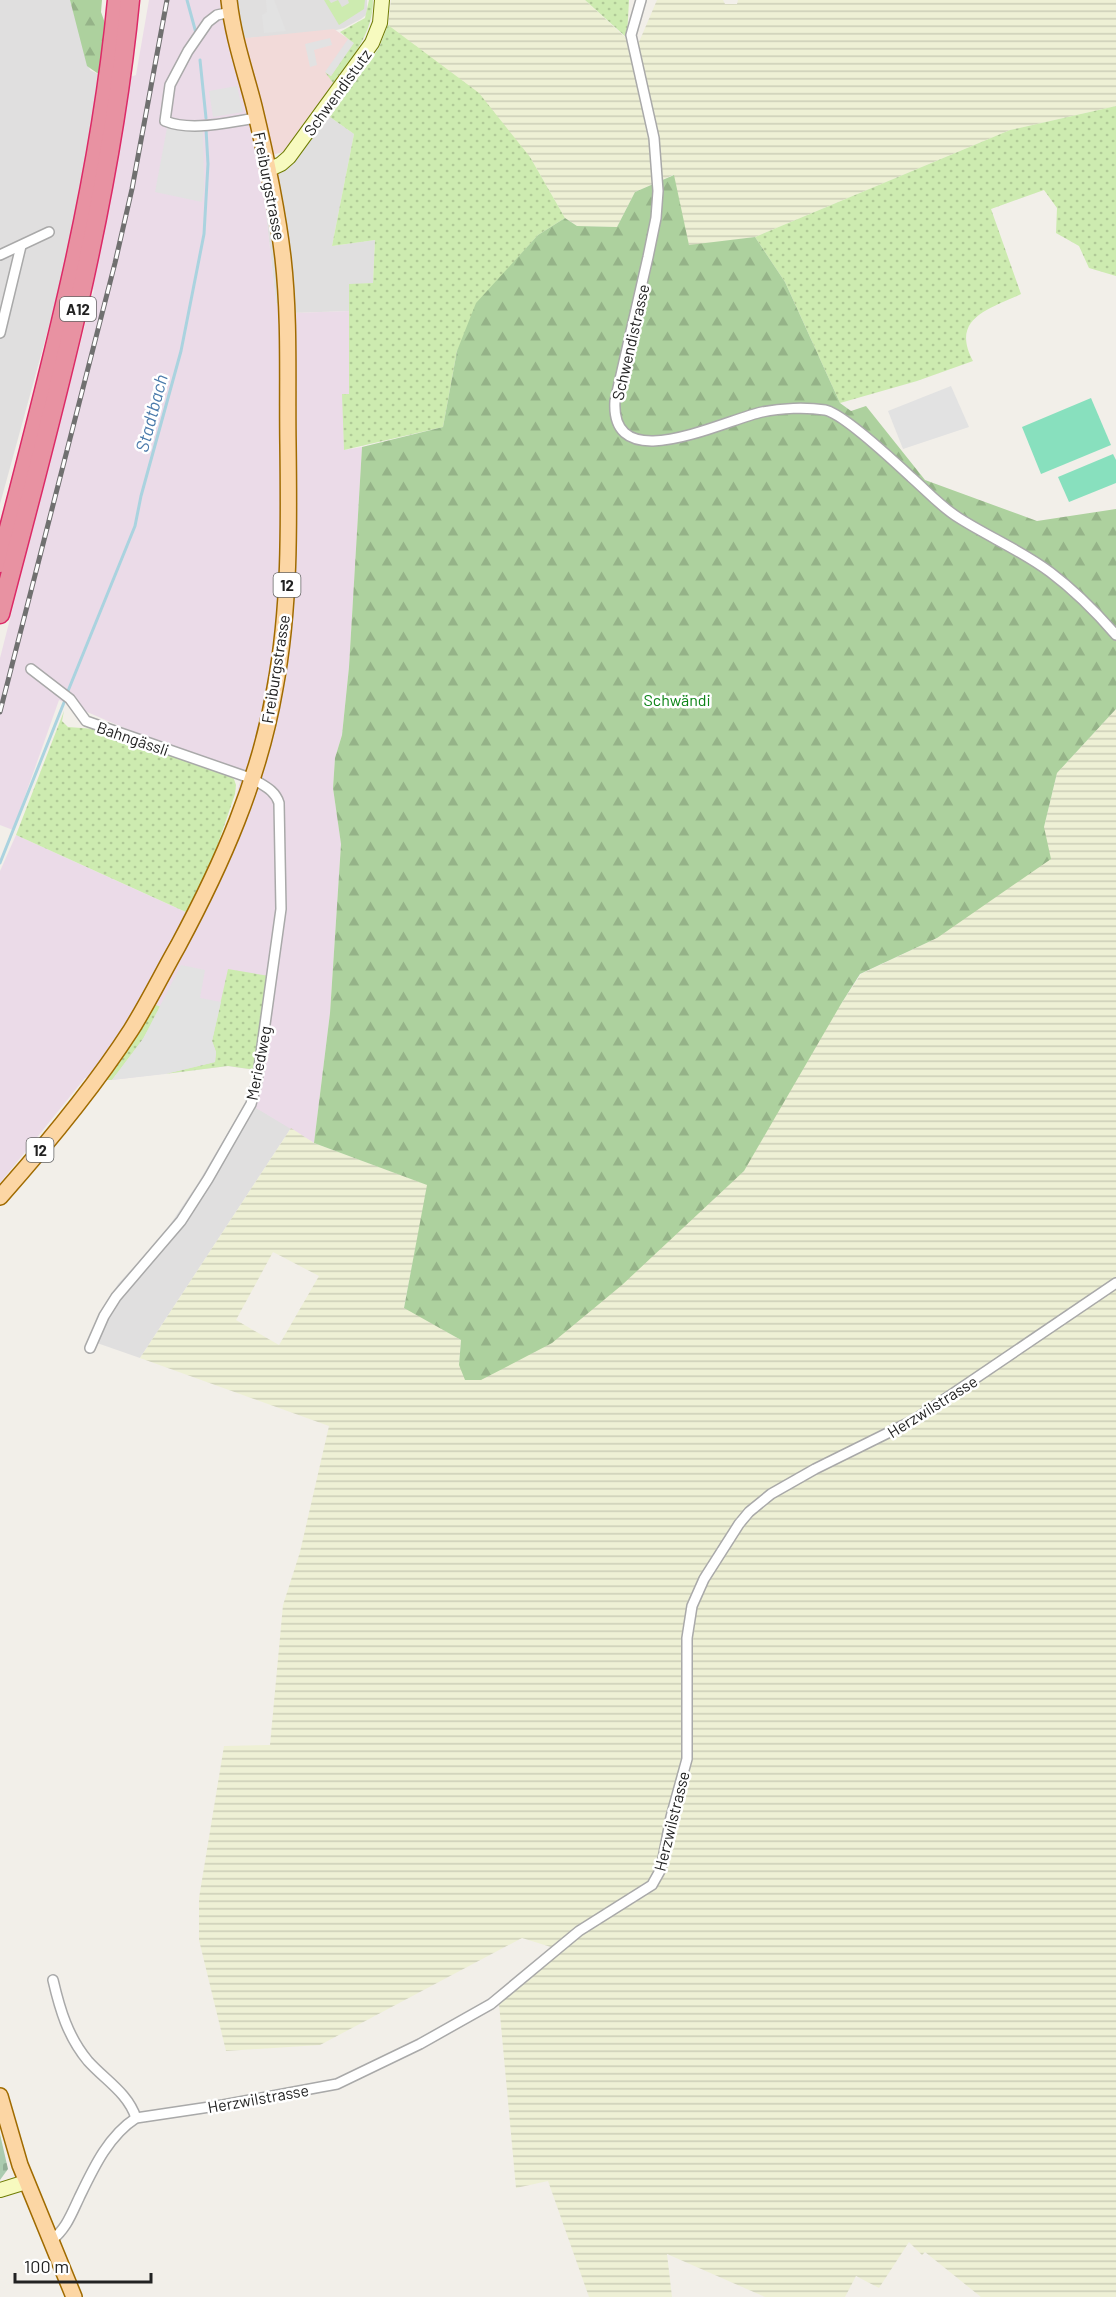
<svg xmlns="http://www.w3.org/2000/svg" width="1116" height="2297" font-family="Barlow,sans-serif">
  <defs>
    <pattern id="farmland-rules" width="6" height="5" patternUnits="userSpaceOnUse" patternTransform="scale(1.5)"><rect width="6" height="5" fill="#eef0d5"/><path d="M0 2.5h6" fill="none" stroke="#ccceb7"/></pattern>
    <pattern id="grass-dots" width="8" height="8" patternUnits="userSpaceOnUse" patternTransform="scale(1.5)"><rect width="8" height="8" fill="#cdebb0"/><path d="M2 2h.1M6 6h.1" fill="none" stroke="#b0c997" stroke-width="1.8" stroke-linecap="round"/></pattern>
    <pattern id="forest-firs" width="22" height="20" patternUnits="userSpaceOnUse" patternTransform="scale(1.5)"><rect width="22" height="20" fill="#add19e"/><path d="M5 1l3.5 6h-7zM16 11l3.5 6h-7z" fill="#95b388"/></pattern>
    <pattern id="cemetery-stones" width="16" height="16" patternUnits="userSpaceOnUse" patternTransform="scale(1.5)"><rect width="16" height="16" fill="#aacbaf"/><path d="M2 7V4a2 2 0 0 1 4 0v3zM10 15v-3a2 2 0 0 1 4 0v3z" fill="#92ae96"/></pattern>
  </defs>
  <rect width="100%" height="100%" fill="#f2efe9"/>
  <g fill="#e0dfdf">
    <polygon points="0,0 70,0 90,70 100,75 88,163 52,315 0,504"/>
    <polygon points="236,0 367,0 367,9 366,15 361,19 344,28 329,32 236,39"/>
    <polygon points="330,117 354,134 332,246 375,240 373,283 350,285 350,311 293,313 276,303 262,179"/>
    <polygon points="246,1102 291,1128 140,1358 97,1343 92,1350 85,1347 98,1318 118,1284 163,1235 198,1183"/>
  </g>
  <polygon fill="#f2dad9" points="334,29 363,49 287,151 260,158 236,39"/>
  <polygon fill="#ebdbe8" points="149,0 236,0 260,158 276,303 293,313 350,311 349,394 343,394 344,450 362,447 349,667 342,735 335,758 333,788 341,843 330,1013 314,1143 246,1102 255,1070 228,1066 112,1080 85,1078 0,1183 0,871 16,835 190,914 222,848 241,778 59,700 13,830 0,825 0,658 94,290 91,287 109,201 130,77 136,75"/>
  <g fill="url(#farmland-rules)" fill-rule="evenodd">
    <polygon points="391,0 585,0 626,38 639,42 657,0 723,0 725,4 737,4 738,0 1116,0 1116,106 1010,130 755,237 689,246 673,175 635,192 617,227 577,226 565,218 530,157 388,25"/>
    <path d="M1116,709V2297H981L925,2252L922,2255L909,2242L879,2288L856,2276L845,2297H765L667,2254L672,2297H589L548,2181L516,2188L499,2004L545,1963L551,1947L522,1938L320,2045L226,2051L199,1940V1898L224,1746L270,1745L283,1605L300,1552L329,1426L140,1358L291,1128L314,1143L428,1185L404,1307L461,1340L459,1365L841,1004L861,974L937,938L1044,827L1057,773ZM273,1252L319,1276L279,1345L236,1320Z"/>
  </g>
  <g fill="url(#grass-dots)">
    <path d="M369,0H373C373,34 352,57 333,83L325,72L331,76L353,43L340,32L365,18Z"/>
    <polygon points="585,0 629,0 627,38"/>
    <polygon points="388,25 479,93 530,157 565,218 538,235 513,263 457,351 443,427 344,450 342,394 349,394 349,284 373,283 375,240 332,246 354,134 330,117 379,48"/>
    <path d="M1116,106V276L1089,268L1079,246L1056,233L1057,208L1044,190L991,209L1021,294C989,309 950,318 973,361L917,381L840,403L785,282L755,237L1010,130Z"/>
    <polygon points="64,711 62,721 68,727 95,729 227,774 234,779 236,785 235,794 211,864 188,913 16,835"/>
    <polygon points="228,969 269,976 256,1070 228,1066 165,1074 215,1062 216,1052 212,1041"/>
    <polygon points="156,1005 161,1007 143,1039 112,1080 104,1080 151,1009"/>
  </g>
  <g fill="url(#forest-firs)">
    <polygon points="70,0 102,0 101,12 106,26 100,75 87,66"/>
    <polygon points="674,175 689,245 755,237 785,282 840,403 851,411 866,406 925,480 1037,521 1116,509 1116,709 1057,773 1044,827 1051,859 937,938 860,974 841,1004 744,1171 622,1285 552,1343 481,1380 465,1380 459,1365 461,1340 404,1308 427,1185 314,1143 330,1013 341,844 333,788 335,758 342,735 349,667 362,447 443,427 457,351 476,303 538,235 565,218 577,226 617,227 635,192"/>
  </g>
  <polygon fill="url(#cemetery-stones)" points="0,2134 8,2169 0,2180"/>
  <polygon fill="#cdebb0" points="324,0 329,0 331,3 338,0 342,7 349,3 348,0 365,0 364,9 339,25"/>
  <g fill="#88e0be">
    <polygon points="1091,398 1111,445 1041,474 1022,427"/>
    <polygon points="1113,454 1116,460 1116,483 1069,502 1058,477"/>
  </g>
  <g fill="#e2e2e2">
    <polygon points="266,0 274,0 286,31 264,33 262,15 267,12"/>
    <polygon points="330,38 332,45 314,50 317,65 310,67 305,44"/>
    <polygon points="348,39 354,43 331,76 325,72"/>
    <polygon points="237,86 243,112 213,117 209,91"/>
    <polygon points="167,128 203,131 204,190 202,202 155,192"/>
    <polygon points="951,386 969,427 903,449 888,411"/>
    <polygon points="181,965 205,970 200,998 221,1002 212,1041 216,1052 215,1062 165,1074 112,1080 143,1039"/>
  </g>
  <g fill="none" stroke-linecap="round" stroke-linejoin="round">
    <g stroke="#aad3df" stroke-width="3">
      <polyline points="187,0 196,33"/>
      <polyline points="200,60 206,118"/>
      <polyline points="68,691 135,526 141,496 181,351 204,234 208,164 206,129"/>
      <polyline points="0,863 65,700"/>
    </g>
    <g stroke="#a9a9a9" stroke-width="12">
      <g id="street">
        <path d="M641,0L631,35L654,138L658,191L656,218L648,257L615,401C610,479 724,420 762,412C781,408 806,407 825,410C842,413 896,463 911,477C927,491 941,507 959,518C989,537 1022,551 1050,572C1074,590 1096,612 1116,635"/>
        <path d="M231,12L217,15L208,22L188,51L170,85L165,121C192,132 228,122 257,118"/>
        <polyline points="0,255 49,232"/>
        <polyline points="0,333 21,246"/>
        <path d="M31,669L70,699L86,721L253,779C264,786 275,790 279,803L281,909L257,1082L251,1104L208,1179L181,1221L116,1297L104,1316L90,1348"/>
        <path d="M53,1980C60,2010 68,2037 88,2061C105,2080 128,2093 136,2118"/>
        <path d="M51,2241C66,2229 71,2215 79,2198C93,2169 108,2136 136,2118L223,2105L337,2084L420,2044L491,2004L579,1931L652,1885L661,1869L671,1817L687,1759V1638L692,1606L704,1579L739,1524L749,1512L771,1494L815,1469L914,1420L1116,1283"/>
      </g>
    </g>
    <g stroke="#707d05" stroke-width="16">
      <g id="secondary">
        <polyline points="268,170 281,164 289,157 372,43 380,23 382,0"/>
        <polyline points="0,2190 26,2182"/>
      </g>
    </g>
    <g stroke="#a06b00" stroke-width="18">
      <g id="primary">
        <path d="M0,1197C47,1144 93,1089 131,1030C148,1003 162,974 178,946C222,864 259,781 275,688C290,608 289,526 288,444C287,382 290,320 283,258C277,207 266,156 254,106C245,71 233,37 229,0"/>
        <polyline points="0,2096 20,2165 74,2297"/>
      </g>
    </g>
    <g stroke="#dc2a67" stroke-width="21">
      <g id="highway">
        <path d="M0,563C48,377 99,192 117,0"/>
        <path d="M0,614C53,411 110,209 130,0"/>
      </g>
    </g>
    <use href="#street" stroke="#fff" stroke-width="9"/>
    <use href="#secondary" stroke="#f7fabf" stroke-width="14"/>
    <use href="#primary" stroke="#fcd6a4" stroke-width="15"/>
    <use href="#highway" stroke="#e892a2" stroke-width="18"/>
    <g stroke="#707070" stroke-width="5">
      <polyline id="rail" points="0,712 115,263 132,189 167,0"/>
    </g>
    <use href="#rail" stroke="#fff" stroke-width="3" stroke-dasharray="9" stroke-linecap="butt"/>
  </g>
  <g text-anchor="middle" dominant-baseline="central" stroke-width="5" stroke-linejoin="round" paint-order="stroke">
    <g fill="#fff" stroke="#646464" stroke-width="1.5">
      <rect x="60" y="297" width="36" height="24" rx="4.5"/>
      <rect x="273.5" y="573" width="27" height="24" rx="4.5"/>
      <rect x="26.5" y="1138" width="27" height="24" rx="4.5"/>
    </g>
    <g font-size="15" font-weight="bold" fill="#222">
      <text x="78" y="309">A12</text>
      <text x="287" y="585">12</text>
      <text x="40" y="1150">12</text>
    </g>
    <g font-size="16" fill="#222" stroke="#fff">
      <text transform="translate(337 92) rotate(-54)">Schwendistutz</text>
      <text transform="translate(270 186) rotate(79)">Freiburgstrasse</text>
      <text transform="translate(630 342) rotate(-77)">Schwendistrasse</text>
      <text transform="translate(275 669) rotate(-81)">Freiburgstrasse</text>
      <text transform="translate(133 738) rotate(19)">Bahngässli</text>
      <text transform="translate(258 1063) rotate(-79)">Meriedweg</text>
      <text transform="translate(932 1406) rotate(-32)">Herzwilstrasse</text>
      <text transform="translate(671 1821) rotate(-76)">Herzwilstrasse</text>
      <text transform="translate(258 2098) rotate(-10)">Herzwilstrasse</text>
    </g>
    <g font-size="16" fill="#0c8416" stroke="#fff">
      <text x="677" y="699">Schwändi</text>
    </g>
    <g font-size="18" font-style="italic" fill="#4a7aab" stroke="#fff">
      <text transform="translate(151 413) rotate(-75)">Stadtbach</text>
    </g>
  </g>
  <path d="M15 2273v9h136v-9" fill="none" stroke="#222222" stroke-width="3"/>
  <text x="24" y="2273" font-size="18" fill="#222222" stroke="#ffffff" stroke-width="4.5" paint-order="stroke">100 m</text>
</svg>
